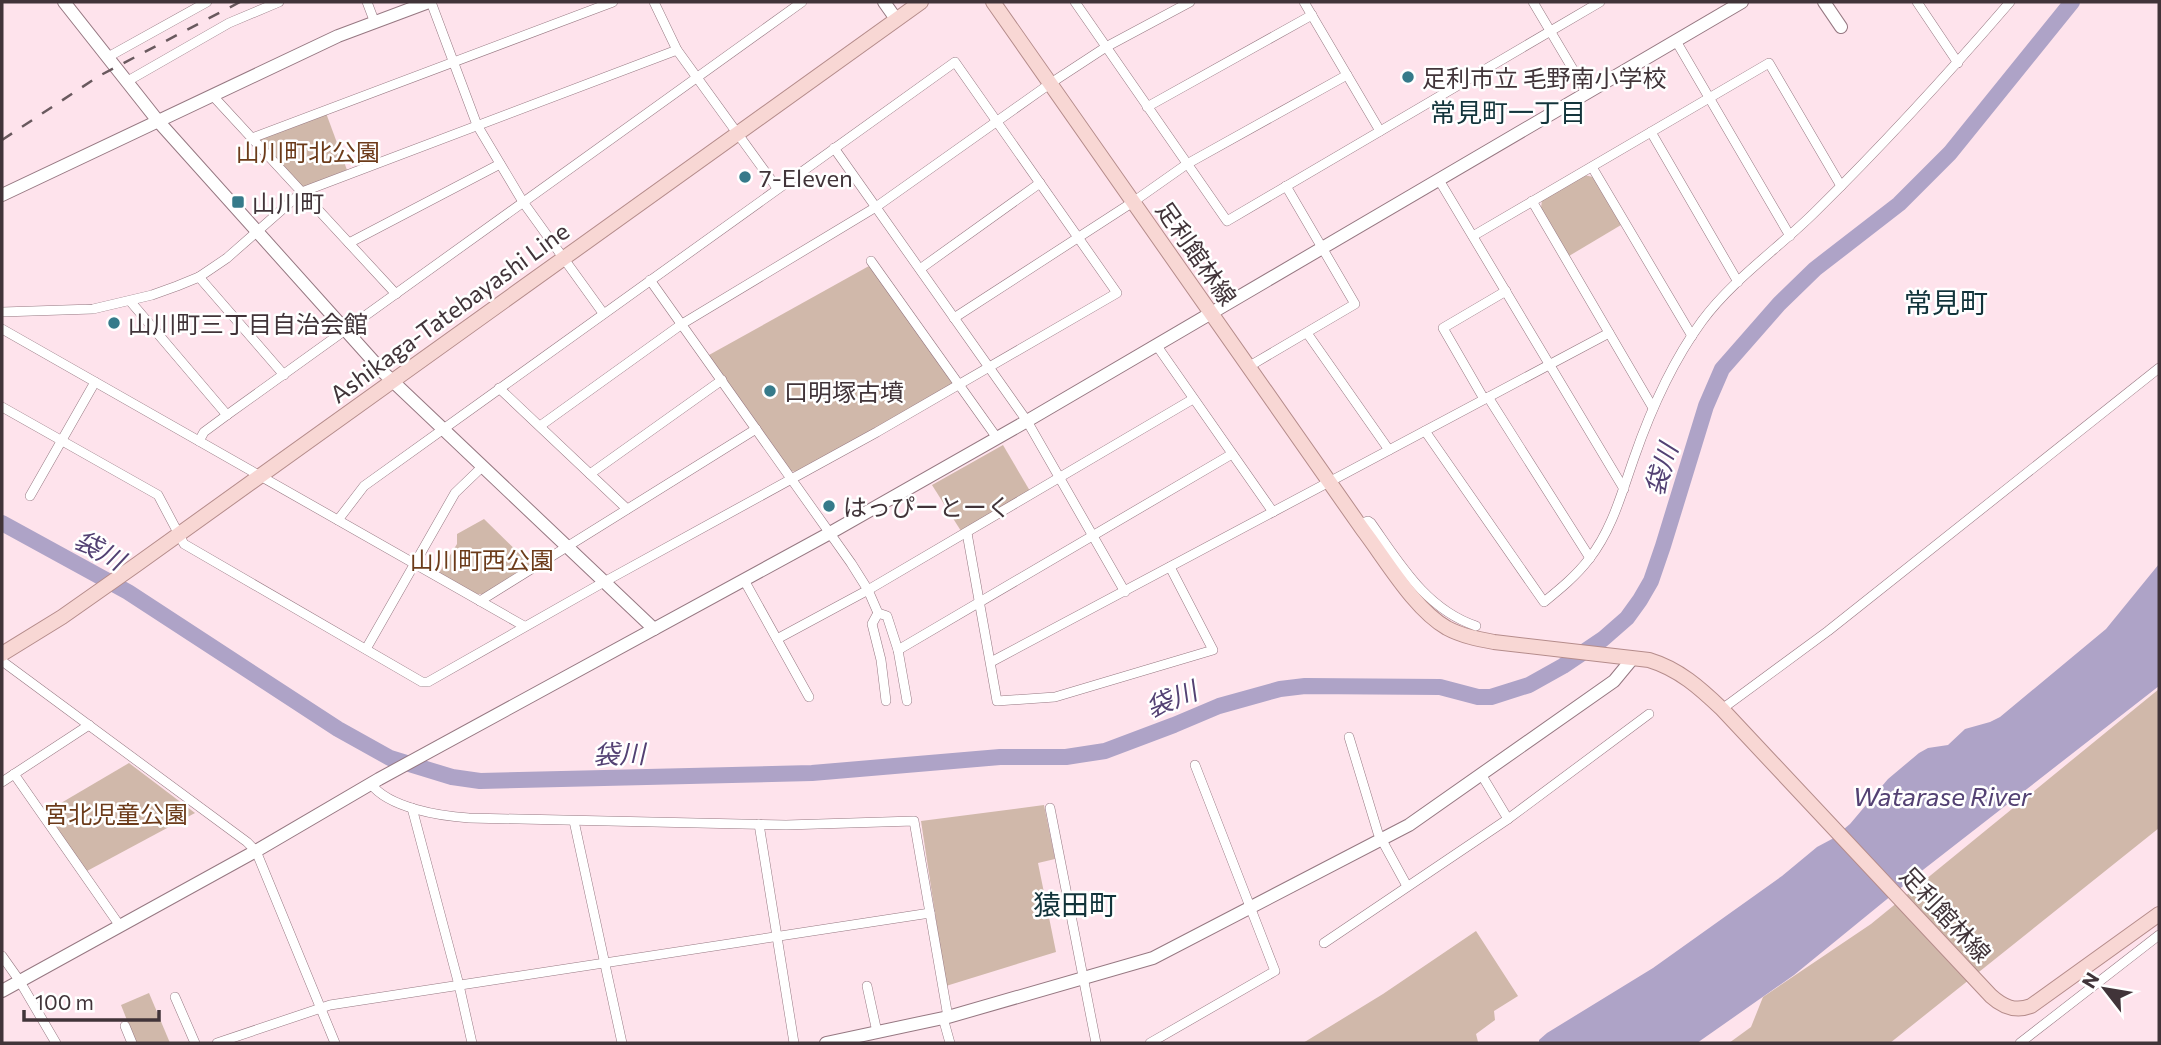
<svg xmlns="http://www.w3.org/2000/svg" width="2161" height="1045" font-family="Commissioner,'Noto Sans JP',sans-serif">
  <rect width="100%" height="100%" fill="#fee3ec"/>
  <g fill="#d0b8aa">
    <polygon points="326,113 347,170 303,187 260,144 261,137"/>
    <polygon points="1584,175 1593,177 1621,225 1569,256 1541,208 1542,200"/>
    <polygon points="869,266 954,384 797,472 789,471 709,355"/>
    <polygon points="1003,445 1030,491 961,531 932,485"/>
    <polygon points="484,519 530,564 484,594 476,594 439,573 457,544 457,534"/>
    <polygon points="2159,689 2159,828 1890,1043 1729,1043 1751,1027 1763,997 1871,924"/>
    <polygon points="129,763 195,813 87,871 44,813"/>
    <polygon points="1044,805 1055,859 1038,863 1056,952 946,986 921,821"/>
    <polygon points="1476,931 1518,996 1494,1011 1495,1020 1476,1034 1478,1042 1303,1043 1383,994"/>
    <polygon points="149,993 170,1043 136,1043 121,1005"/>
  </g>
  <polygon fill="#aea3c7" points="2159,564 2159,686 1919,873 1794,975 1697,1043 1539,1043 1539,1040 1547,1033 1653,968 1782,876 1817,847 1832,839 1850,824 1888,779 1919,753 1928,748 1948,745 1965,729 1990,722 2000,717 2106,629"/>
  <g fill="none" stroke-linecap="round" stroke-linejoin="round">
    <polyline stroke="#aea3c7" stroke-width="16" points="2,523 128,592 338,729 390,758 452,777 480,781 812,773 1000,757 1066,757 1105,751 1174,725 1219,706 1280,689 1305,686 1440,687 1478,697 1491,697 1529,685 1563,666 1603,639 1627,618 1640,600 1651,581 1663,546 1706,406 1722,369 1779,304 1815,269 1899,204 1950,153 2072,2"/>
    <g stroke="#967882" stroke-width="10">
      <g id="street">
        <polyline points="367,2 375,23"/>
        <polyline points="431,2 477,125 523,202 603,313"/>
        <polyline points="654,2 677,50 777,188"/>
        <polyline points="1075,2 1227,221 1600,2"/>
        <polyline points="1304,2 1380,131"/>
        <polyline points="1533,2 1587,93"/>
        <polyline points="1917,2 1958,63"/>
        <polyline points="1676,41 1790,236"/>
        <polyline points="108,57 207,2"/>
        <polyline points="126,82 229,23 279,2"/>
        <polyline points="213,96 396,294"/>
        <polyline points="1147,107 1312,15"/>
        <polyline points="1651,132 1738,282"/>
        <polyline points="252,138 613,2"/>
        <polyline points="834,148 1027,421 1125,592"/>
        <polyline points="1592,167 1692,336"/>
        <polyline points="1439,180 1624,489"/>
        <polyline points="1532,201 1653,408"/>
        <polyline points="1473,236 1769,63 1841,186"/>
        <polyline points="349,243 500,164"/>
        <polyline points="871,261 997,438"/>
        <polyline points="920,269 1040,183"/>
        <polyline points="199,277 284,375"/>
        <polyline points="650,280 851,563 868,590 878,613 887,616 898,650 907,701"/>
        <polyline points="130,301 227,415"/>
        <polyline points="2,312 93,309 152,295 177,286 199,277 227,258 302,192 677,50"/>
        <polyline points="954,318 1133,202 1187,164 1347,75"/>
        <polyline points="2,329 524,626"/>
        <polyline points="1307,333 1389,450"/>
        <polyline points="1157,346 1273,512"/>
        <polyline points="1248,367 1355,304 1286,186"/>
        <polyline points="499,388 627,509"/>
        <polyline points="1488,397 1590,558"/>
        <polyline points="1484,399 1443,328 1506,291"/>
        <polyline points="2,407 158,495 184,544 422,682 428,682 604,582 877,432 1117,293 955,62 364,486 338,520"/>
        <polyline points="540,426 682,324 876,207 1051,83 1106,47 1190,2"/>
        <path d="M1425,431L1544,602C1560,589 1576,576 1589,559C1612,530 1622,492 1634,458C1651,409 1672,362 1702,321C1733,279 1779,248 1816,211C1884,144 1948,74 2010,2"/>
        <polyline points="199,441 204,432 227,415 802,2"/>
        <polyline points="590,474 722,380"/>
        <polyline points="30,496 95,382"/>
        <path d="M1359,524L1368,521L1371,523C1400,564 1426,609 1476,626"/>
        <polyline points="967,533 997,701 1055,697 1213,650 1170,567"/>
        <polyline points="744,580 809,697"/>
        <polyline points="480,601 756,429"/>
        <polyline points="878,613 872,624 881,660 886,701"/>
        <polyline points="777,639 868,590 1193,399"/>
        <polyline points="366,649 455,493 482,467"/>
        <polyline points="898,650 1232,454"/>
        <polyline points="2,661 247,842 256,851 335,1043"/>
        <polyline points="991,662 1609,333"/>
        <polyline points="1722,709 1828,631 2159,368"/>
        <polyline points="1349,737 1378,833 1407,886"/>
        <polyline points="14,774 120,926"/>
        <polyline points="1481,774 1508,819"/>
        <polyline points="2,782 89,725"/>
        <path d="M371,784C389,808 440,816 469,818L786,825L914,821L948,1017"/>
        <polyline points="412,808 459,985 472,1043"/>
        <polyline points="1050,808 1096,1043"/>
        <polyline points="574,821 622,1043"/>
        <polyline points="759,824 794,1043"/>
        <polyline points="1324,943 1508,819 1649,714"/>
        <polyline points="2,956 19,980 56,1043"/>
        <polyline points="867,986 877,1032"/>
        <polyline points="175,997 195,1043"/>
        <polyline points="943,1018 950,1043"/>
        <polyline points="125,1026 132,1043"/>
        <polyline points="217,1043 330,1005 930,913"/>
        <polyline points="1150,1043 1275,971 1195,765"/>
        <polyline points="2020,1043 2159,935"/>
      </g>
    </g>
    <g stroke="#967882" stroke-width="14">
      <g id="secondary">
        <polyline points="64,2 158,121 384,373 654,629"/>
        <polyline points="884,2 896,19"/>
        <polyline points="1824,2 1841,27"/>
        <polyline points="2,195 338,36 429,2"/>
        <polyline points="2,991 256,851 379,779 830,533 1027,421 1742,2"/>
        <polyline points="826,1043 948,1017 1153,958 1409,825 1614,681 1633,658"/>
      </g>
    </g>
    <g stroke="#b58c8b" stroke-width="16">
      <g id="primary">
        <path d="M993,2L1363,530C1386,560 1414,609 1447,628C1462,636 1478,639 1494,642L1649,660C1679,669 1700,688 1722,709L1991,996C2003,1007 2015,1012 2031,1006L2159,914"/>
        <polyline points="2,654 62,617 136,565 921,2"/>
      </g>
    </g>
    <use href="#street" stroke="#fff" stroke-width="9"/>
    <use href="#secondary" stroke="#fff" stroke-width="12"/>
    <use href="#primary" stroke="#f8d7d4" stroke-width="14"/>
    <polyline stroke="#69595e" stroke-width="2.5" stroke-dasharray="12 12" stroke-linecap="butt" points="2,140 99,76 240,2"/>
  </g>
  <g fill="#367a8a" stroke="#fff" stroke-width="2.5">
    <circle cx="1408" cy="77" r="7"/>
    <circle cx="745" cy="177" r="7"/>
    <rect x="231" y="195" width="14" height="14" rx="3.5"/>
    <circle cx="114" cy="323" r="7"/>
    <circle cx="770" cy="391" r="7"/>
    <circle cx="829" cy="506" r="7"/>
  </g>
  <g text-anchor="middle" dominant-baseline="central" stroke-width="5" stroke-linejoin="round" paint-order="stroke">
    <g font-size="24" fill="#413439" stroke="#fff" text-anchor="start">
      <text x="1422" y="77">足利市立 毛野南小学校</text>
      <text x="759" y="177">7-Eleven</text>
      <text x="252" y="202">山川町</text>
      <text x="128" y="323">山川町三丁目自治会館</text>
      <text x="784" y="391">口明塚古墳</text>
      <text x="843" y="506">はっぴーとーく</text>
    </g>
    <g font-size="24" fill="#6c3b1a" stroke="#fff">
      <text x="308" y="151">山川町北公園</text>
      <text x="482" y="559">山川町西公園</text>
      <text x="116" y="813">宮北児童公園</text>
    </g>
    <g font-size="24" fill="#413439" stroke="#fff">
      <text transform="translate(1197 253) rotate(55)">足利館林線</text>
      <text transform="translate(449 312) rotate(-36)">Ashikaga-Tatebayashi Line</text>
      <text transform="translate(1946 914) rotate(47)">足利館林線</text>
    </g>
    <g font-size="26" fill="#13343b" stroke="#fff">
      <text x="1508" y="111">常見町一丁目</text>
    </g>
    <g font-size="26" font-style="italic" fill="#534173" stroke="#fff">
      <text transform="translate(1660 469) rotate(-72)">袋川</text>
      <text transform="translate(100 549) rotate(29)">袋川</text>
      <text transform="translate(1171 698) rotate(-22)">袋川</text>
      <text transform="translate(619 753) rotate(-1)">袋川</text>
      <text x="1942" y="795">Watarase River</text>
    </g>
    <g font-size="28" fill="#13343b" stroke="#fff">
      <text x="1946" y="302">常見町</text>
      <text x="1075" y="904">猿田町</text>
    </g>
  </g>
  <rect width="2161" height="1045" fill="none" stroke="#413439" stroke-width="7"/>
  <g transform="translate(2105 989) rotate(301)" stroke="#ffffff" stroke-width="5" paint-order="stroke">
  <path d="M0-5L12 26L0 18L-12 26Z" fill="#413439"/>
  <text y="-10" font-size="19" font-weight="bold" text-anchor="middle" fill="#413439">N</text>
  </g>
  <path d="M24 1010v10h135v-10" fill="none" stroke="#413439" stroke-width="3.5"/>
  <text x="35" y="1010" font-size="21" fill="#413439" stroke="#ffffff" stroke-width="5" paint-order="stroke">100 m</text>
</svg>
